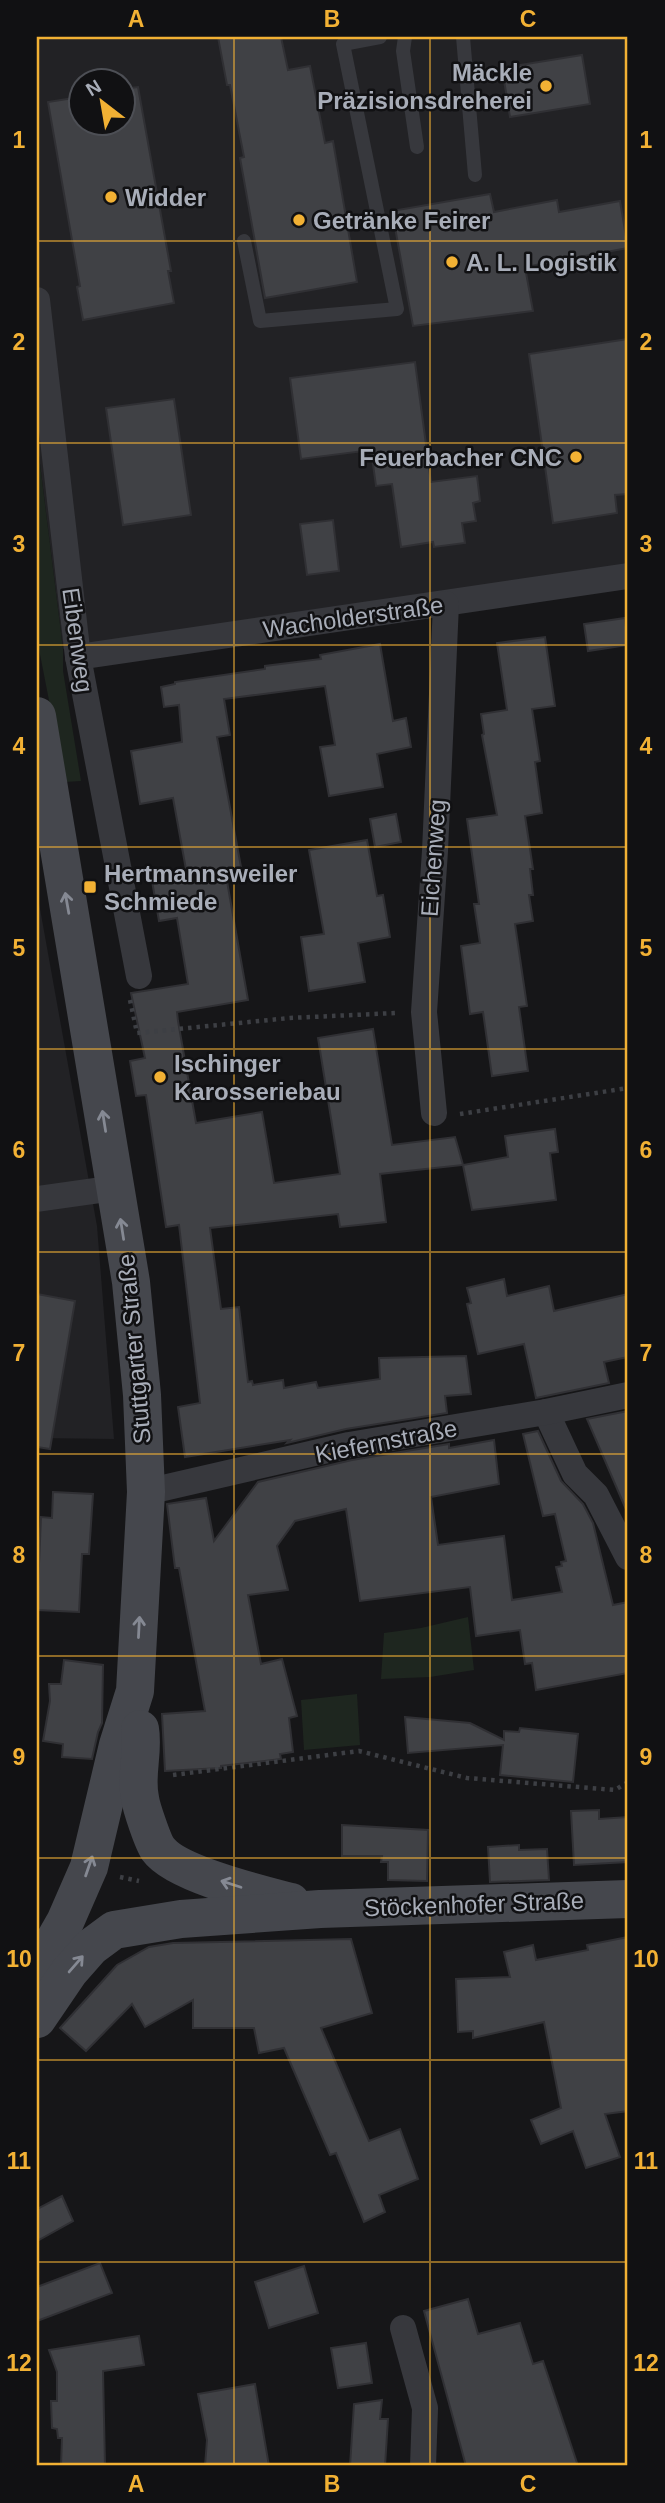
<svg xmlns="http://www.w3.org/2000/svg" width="665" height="2503" font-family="Helvetica,sans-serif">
  <rect width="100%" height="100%" fill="#161618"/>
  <g fill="#222225" fill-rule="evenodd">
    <path d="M37,37H628V571L451,598L63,649L37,440ZM80,80H122V122H80Z"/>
    <polygon points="37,892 97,1226 114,1439 37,1438"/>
  </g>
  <g fill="#1e261f">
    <polygon points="37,440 63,649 63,671 81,781 65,782 37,639"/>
    <polygon points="468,1617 474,1670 430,1677 381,1679 384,1633 421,1628"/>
    <polygon points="357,1694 360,1745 304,1750 301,1700"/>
  </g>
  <g fill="#404145" stroke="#303034" stroke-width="2">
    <polygon points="218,37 281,37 288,70 310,66 325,143 333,141 357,282 265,298 240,158 244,157 230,85 227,85"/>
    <polygon points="582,55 590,104 510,117 502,68"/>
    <polygon points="138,87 171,271 168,271 174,303 83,320 77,287 80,286 48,102 80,97 80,122 122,122 122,89"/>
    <polygon points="490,194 494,212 557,200 559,212 620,201 628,248 525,267 533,311 413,326 392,211"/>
    <polygon points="628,339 628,494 615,495 617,513 553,523 529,354"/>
    <polygon points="415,362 431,482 477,476 480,501 473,503 476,521 462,523 465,543 434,547 433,542 401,547 392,484 376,486 371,450 301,459 290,378"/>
    <polygon points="174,399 191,515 123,525 106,408"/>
    <polygon points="333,520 339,571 307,575 300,524"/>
    <polygon points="625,618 628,645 588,651 584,624"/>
    <polygon points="545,637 555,706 532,709 540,761 535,762 542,813 525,816 533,869 530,869 533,895 529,895 533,921 515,924 527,1006 519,1007 528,1071 492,1076 483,1012 470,1014 461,946 480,943 474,904 479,904 467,819 497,815 482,735 484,734 481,714 507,710 497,643"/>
    <polygon points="380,644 393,721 406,718 411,747 377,754 383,787 329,796 320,747 335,745 325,686 224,699 230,735 217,737 241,867 225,870 248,1000 177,1012 178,1021 196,1123 262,1112 274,1183 340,1174 318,1038 373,1029 392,1145 455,1137 463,1165 380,1174 386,1222 340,1227 338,1214 210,1228 221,1309 239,1307 248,1382 252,1381 253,1385 283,1380 284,1388 316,1382 318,1388 380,1379 379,1358 466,1356 471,1394 445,1396 447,1413 346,1429 287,1443 290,1440 185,1457 178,1407 200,1403 179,1225 166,1227 146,1095 136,1096 130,1061 145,1058 131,993 188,984 177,918 159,921 152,881 187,875 173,798 140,804 131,751 182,742 179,705 164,707 161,687 175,684 175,682 265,669 265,666 321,659 320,655"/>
    <polygon points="396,814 401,842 375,847 370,819"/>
    <polygon points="367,840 377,896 383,895 390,937 358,943 365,982 309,991 301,937 324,934 309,850"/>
    <polygon points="555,1129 558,1152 550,1153 556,1200 472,1210 463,1165 508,1157 505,1136"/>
    <polygon points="504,1279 507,1296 549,1286 554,1311 628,1294 628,1357 604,1362 609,1383 536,1398 524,1344 478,1354 467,1304 471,1303 467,1288"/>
    <polygon points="37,1294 75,1301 50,1449 37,1447"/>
    <polygon points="628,1411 628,1514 587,1419"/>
    <polygon points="538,1431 561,1481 583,1504 593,1523 613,1605 628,1602 628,1673 536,1690 532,1663 525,1664 520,1630 476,1636 470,1587 360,1601 346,1509 295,1521 277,1546 288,1590 248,1595 261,1664 282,1659 297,1716 289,1718 293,1752 280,1754 281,1759 221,1766 221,1768 165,1771 162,1714 205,1711 179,1568 175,1568 167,1504 206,1498 214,1541 258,1482 352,1460 449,1444 449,1448 494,1440 499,1484 431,1497 438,1545 504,1536 512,1600 562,1592 556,1567 562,1566 561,1562 566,1561 555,1514 543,1516 523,1434"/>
    <polygon points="53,1492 93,1494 89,1554 82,1554 79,1612 37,1610 41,1517 52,1518"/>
    <polygon points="64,1660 103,1665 102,1723 98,1732 92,1759 62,1757 63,1744 43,1741 50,1701 49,1684 61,1684"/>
    <polygon points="405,1717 470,1723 504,1740 504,1731 519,1732 520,1728 578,1734 573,1782 500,1775 503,1745 408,1753"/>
    <polygon points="599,1810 599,1819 628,1817 628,1862 574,1865 571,1811"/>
    <polygon points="342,1825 428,1830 427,1881 388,1880 388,1862 381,1862 382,1856 342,1856"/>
    <polygon points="519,1845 519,1850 547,1849 549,1880 490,1882 488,1847"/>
    <polygon points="628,1937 628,2111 605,2114 620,2157 586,2168 573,2131 541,2144 531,2120 561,2108 544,2022 473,2038 473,2031 458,2032 456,1979 510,1977 504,1952 533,1945 536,1960 588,1950 587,1945"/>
    <polygon points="351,1939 372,2013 321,2028 369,2141 400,2129 418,2179 379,2195 385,2212 364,2222 336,2153 330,2155 284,2048 259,2053 254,2028 193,2028 193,2000 145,2027 132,2004 86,2051 60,2028 117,1965 149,1947 173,1943"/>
    <polygon points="62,2196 73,2221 37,2241 37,2209"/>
    <polygon points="100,2263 112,2293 37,2321 37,2287"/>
    <polygon points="304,2266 318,2313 269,2328 255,2282"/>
    <polygon points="468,2299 478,2334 520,2323 533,2364 543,2361 578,2466 466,2466 424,2311"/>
    <polygon points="139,2336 144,2365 103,2371 105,2466 61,2466 62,2438 58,2438 57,2429 52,2428 51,2401 57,2401 57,2372 49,2350"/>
    <polygon points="366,2343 372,2383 338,2388 331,2348"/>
    <polygon points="255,2384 269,2466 205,2466 207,2440 198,2394"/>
    <polygon points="382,2400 380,2419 388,2419 385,2466 350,2466 354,2404"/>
  </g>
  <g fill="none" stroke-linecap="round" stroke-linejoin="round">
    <g stroke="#3d3f44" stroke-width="4.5" stroke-dasharray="3.5 5" stroke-linecap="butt">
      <polyline points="130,1000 137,1033 290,1018 396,1013"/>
      <polyline points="460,1114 628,1088"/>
      <polyline points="173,1775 359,1751 467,1778 615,1790 628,1782"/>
      <polyline points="120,1877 139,1881"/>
    </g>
    <g stroke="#37383d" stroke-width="14">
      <polyline points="405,37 403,51 417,147"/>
      <polyline points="463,37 475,175"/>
      <polyline points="244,241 260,321 397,309 343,44 380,37"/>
    </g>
    <g stroke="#37383d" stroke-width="26">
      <polyline points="37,300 78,657 139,976"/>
      <polyline points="78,657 628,576"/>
      <polyline points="434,1113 424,1012 435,851 446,604"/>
      <polyline points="37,1199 115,1188"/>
      <polyline points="546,1412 575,1474 596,1495 628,1557"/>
      <polyline points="146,1492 349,1445 546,1412 628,1395"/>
      <polyline points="403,2328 425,2408 423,2466"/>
    </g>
    <g stroke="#45474d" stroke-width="38">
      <polyline points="37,716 131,1282 142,1395 146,1492 135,1691 118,1745 89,1867 65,1922 37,1971"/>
      <path d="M140,1729C144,1752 135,1775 140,1798C141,1807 153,1842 158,1849C176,1874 260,1894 291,1902"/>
      <polyline points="37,2019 69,1972 91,1947 114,1930 181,1919 320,1909 628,1899"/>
    </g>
  </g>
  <defs><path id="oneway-shaft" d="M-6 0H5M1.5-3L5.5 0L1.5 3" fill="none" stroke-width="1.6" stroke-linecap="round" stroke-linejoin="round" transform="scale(1.75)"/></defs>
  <g stroke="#858993">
    <use href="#oneway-shaft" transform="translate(67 903) rotate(-100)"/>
    <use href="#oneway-shaft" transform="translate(104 1121) rotate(-99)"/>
    <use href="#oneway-shaft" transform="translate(122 1229) rotate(-99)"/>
    <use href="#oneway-shaft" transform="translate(139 1627) rotate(-87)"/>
    <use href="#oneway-shaft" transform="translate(89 1866) rotate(-71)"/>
    <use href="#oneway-shaft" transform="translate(231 1884) rotate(-162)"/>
    <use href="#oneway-shaft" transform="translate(76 1964) rotate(-49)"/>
  </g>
  <path fill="none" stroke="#f2b134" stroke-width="2" stroke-opacity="0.55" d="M234,37V2466M430,37V2466M37,241H628M37,443H628M37,645H628M37,847H628M37,1049H628M37,1252H628M37,1454H628M37,1656H628M37,1858H628M37,2060H628M37,2262H628"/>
  <g fill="#f2b134" stroke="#111113" stroke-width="2.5">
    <circle cx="546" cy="86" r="7"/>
    <circle cx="111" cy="197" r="7"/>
    <circle cx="299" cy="220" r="7"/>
    <circle cx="452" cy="262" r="7"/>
    <circle cx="576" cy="457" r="7"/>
    <rect x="83" y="880" width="14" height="14" rx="3.5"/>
    <circle cx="160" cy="1077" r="7"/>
  </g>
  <g text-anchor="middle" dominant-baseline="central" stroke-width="5" stroke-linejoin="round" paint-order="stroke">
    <g font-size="24" font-weight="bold" fill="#a8adb8" stroke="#111113" text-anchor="start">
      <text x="532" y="72" text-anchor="end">Mäckle<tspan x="532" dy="28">Präzisionsdreherei</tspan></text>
      <text x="125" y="197">Widder</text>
      <text x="313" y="220">Getränke Feirer</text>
      <text x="466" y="262">A. L. Logistik</text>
      <text x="562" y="457" text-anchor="end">Feuerbacher CNC</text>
      <text x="104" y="873">Hertmannsweiler<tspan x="104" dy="28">Schmiede</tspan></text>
      <text x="174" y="1063">Ischinger<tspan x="174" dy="28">Karosseriebau</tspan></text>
    </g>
    <g font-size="24" fill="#a8adb8" stroke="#111113">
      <text transform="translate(353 617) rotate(-8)">Wacholderstraße</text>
      <text transform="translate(78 640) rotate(82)">Eibenweg</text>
      <text transform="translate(433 858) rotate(-86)">Eichenweg</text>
      <text transform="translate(134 1349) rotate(-95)">Stuttgarter Straße</text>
      <text transform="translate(386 1441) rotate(-11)">Kiefernstraße</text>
      <text transform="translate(474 1904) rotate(-2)">Stöckenhofer Straße</text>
    </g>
  </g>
  <rect width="665" height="2503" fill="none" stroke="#111113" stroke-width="77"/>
  <g transform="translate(102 102) rotate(329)"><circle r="33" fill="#111113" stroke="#4d4f55" stroke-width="2"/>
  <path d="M0-5L12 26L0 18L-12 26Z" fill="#f2b134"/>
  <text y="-10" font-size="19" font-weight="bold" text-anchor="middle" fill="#a8adb8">N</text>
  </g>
  <rect x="38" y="38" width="588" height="2426" fill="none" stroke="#f2b134" stroke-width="2.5"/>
  <g font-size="23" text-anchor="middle" font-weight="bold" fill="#f2b134">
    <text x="136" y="27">A</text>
    <text x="332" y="27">B</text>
    <text x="528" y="27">C</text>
    <text x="19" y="148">1</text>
    <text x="646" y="148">1</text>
    <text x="19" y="350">2</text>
    <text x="646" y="350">2</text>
    <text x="19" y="552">3</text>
    <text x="646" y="552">3</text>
    <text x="19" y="754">4</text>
    <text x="646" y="754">4</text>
    <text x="19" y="956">5</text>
    <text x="646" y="956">5</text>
    <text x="19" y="1158">6</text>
    <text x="646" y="1158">6</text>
    <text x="19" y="1361">7</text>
    <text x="646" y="1361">7</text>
    <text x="19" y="1563">8</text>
    <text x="646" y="1563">8</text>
    <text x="19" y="1765">9</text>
    <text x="646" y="1765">9</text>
    <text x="19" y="1967">10</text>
    <text x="646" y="1967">10</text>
    <text x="19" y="2169">11</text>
    <text x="646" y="2169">11</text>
    <text x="19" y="2371">12</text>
    <text x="646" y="2371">12</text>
    <text x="136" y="2492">A</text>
    <text x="332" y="2492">B</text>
    <text x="528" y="2492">C</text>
  </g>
</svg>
